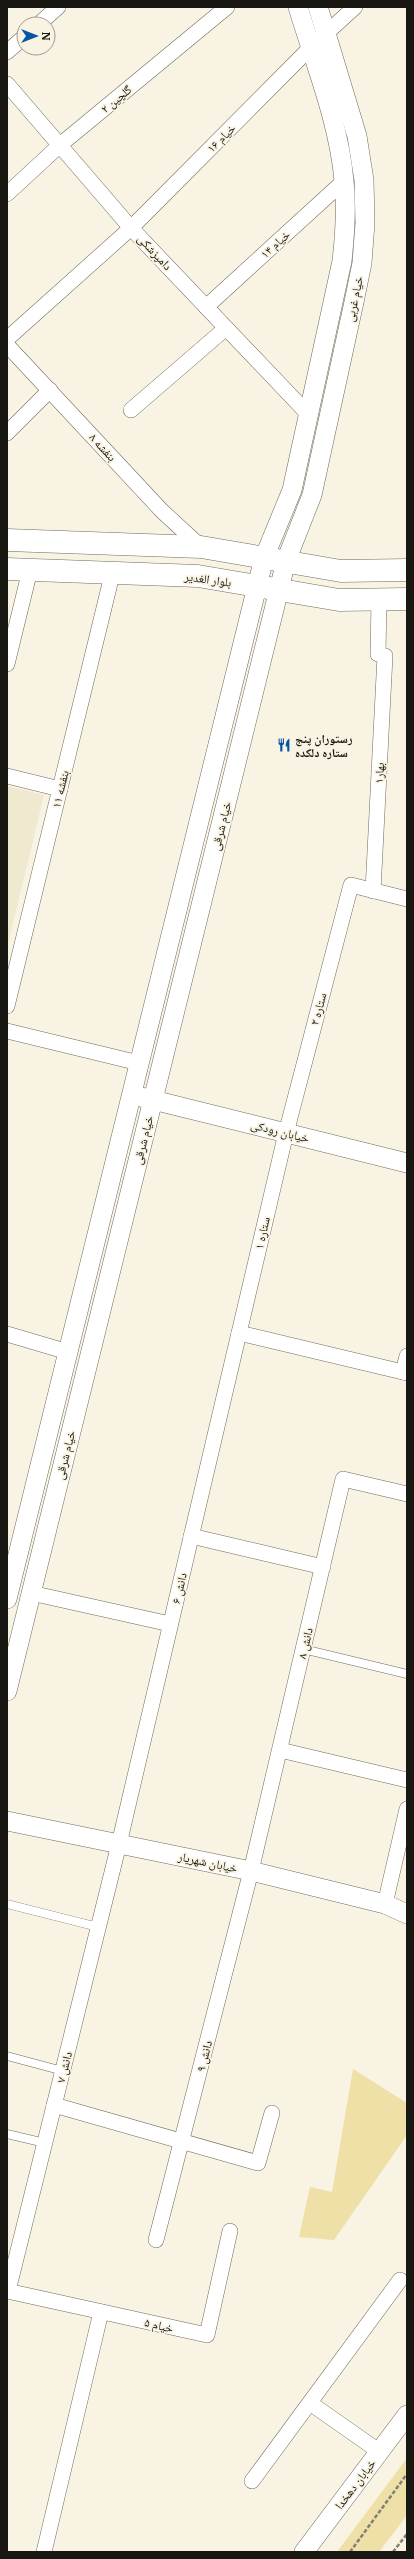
<svg xmlns="http://www.w3.org/2000/svg" width="414" height="2559" font-family="Merriweather,'Noto Naskh Arabic',serif">
  <rect width="100%" height="100%" fill="#f8f3e2"/>
  <polygon fill="#efe9d0" points="7,786 44,795 7,948"/>
  <g fill="#efe0a7">
    <polygon points="353,2069 407,2103 407,2135 334,2240 299,2237 310,2187 332,2192"/>
    <polygon points="407,2458 407,2515 379,2552 337,2552"/>
  </g>
  <g fill="none" stroke-linecap="round" stroke-linejoin="round">
    <g stroke="#6f6b5c" stroke-width="9">
      <g id="service">
        <polyline points="303,1649 407,1674"/>
        <polyline points="7,1904 98,1927"/>
        <polyline points="7,2056 63,2071"/>
        <polyline points="7,2134 45,2143"/>
      </g>
    </g>
    <g stroke="#6f6b5c" stroke-width="16">
      <g id="minor">
        <polyline points="39,24 58,7"/>
        <polyline points="7,52 24,37"/>
        <polyline points="7,84 131,228 309,415"/>
        <polyline points="7,194 60,145 227,7"/>
        <polyline points="206,307 344,181"/>
        <polyline points="7,339 131,228 310,48 355,7"/>
        <polyline points="7,345 162,511 201,547"/>
        <polyline points="131,410 226,328"/>
        <polyline points="7,433 50,390"/>
        <polyline points="7,664 30,570"/>
        <polyline points="7,776 60,789"/>
        <polyline points="373,891 385,656 378,654 379,600"/>
        <polyline points="7,1006 113,571"/>
        <polyline points="7,1031 139,1063"/>
        <polyline points="239,1333 407,1373"/>
        <polyline points="7,1334 68,1352"/>
        <polyline points="403,1372 407,1356"/>
        <polyline points="191,1536 323,1567"/>
        <polyline points="31,1593 170,1624"/>
        <polyline points="280,1750 407,1780"/>
        <polyline points="385,1904 407,1809"/>
        <polyline points="54,2105 258,2163 272,2113"/>
        <polyline points="156,2240 251,1871 343,1479 407,1494"/>
        <polyline points="7,2291 207,2335 230,2231"/>
        <polyline points="8,2291 119,1844 286,1133 351,885 407,899"/>
        <polyline points="310,2403 380,2452"/>
        <polyline points="252,2481 400,2280"/>
        <polyline points="44,2552 101,2312"/>
      </g>
    </g>
    <g stroke="#6f6b5c" stroke-width="20">
      <g id="tertiary">
        <polyline points="141,1097 407,1163"/>
        <path d="M7,1599L264,558L292,490L342,261C345,234 347,208 344,181C339,122 315,64 298,7"/>
        <polyline points="7,1691 286,561 312,495 354,302 362,263 365,223 364,180 357,136 318,7"/>
        <polyline points="7,1821 251,1871 385,1904 407,1914"/>
        <polyline points="304,2552 407,2415"/>
      </g>
    </g>
    <g stroke="#6f6b5c" stroke-width="23">
      <g id="secondary">
        <polyline points="7,540 201,547 341,571 407,570"/>
        <polyline points="7,569 198,576 339,600 407,599"/>
      </g>
    </g>
    <g stroke="#827f74" stroke-width="2.5" stroke-dasharray="4 2" stroke-linecap="butt">
      <polyline points="350,2552 407,2474"/>
      <polyline points="393,2552 407,2534"/>
    </g>
    <use href="#service" stroke="#fff" stroke-width="8"/>
    <use href="#minor" stroke="#fff" stroke-width="15"/>
    <use href="#tertiary" stroke="#fff" stroke-width="19"/>
    <use href="#secondary" stroke="#fff" stroke-width="22"/>
  </g>
  <defs>
    <g id="restaurant-bare" transform="scale(1.08)"><path d="M-5-6h1v4h1v-4h1v4h1v-4h1v5L-1.5 .5V6h-2V.5L-5-1ZM5-6V6H3V1.5H1.5Q1.5-4 5-6Z" fill="#0655a3" stroke="#f8f3e2" stroke-width="2.5" paint-order="stroke"/></g>
  </defs>
  <g fill-rule="evenodd">
    <use href="#restaurant-bare" x="284" y="745"/>
  </g>
  <g text-anchor="middle" dominant-baseline="central" stroke-width="3.5" stroke-linejoin="round" paint-order="stroke">
    <g font-size="12" fill="#191711" stroke="#f8f3e2">
      <text transform="translate(116 99) rotate(-40)">گلچین ۲</text>
      <text transform="translate(221 138) rotate(-45)">خیام ۱۶</text>
      <text transform="translate(275 244) rotate(-42)">خیام ۱۴</text>
      <text transform="translate(155 252) rotate(47)">دامپزشکی</text>
      <text transform="translate(354 299) rotate(-78)">خیام غربی</text>
      <text transform="translate(103 447) rotate(47)">بنفشه ۸</text>
      <text transform="translate(208 579) rotate(8)">بلوار الغدیر</text>
      <text transform="translate(379 773) rotate(-87)">بهار۱</text>
      <text transform="translate(60 789) rotate(-76)">بنفشه ۱۱</text>
      <text transform="translate(221 826) rotate(-76)">خیام شرقی</text>
      <text transform="translate(318 1009) rotate(-75)">ستاره ۲</text>
      <text transform="translate(280 1131) rotate(14)">خیابان رودکی</text>
      <text transform="translate(143 1140) rotate(-76)">خیام شرقی</text>
      <text transform="translate(262 1233) rotate(-77)">ستاره ۱</text>
      <text transform="translate(65 1455) rotate(-76)">خیام شرقی</text>
      <text transform="translate(179 1588) rotate(-77)">دانش ۶</text>
      <text transform="translate(305 1643) rotate(-77)">دانش ۸</text>
      <text transform="translate(208 1862) rotate(12)">خیابان شهریار</text>
      <text transform="translate(204 2056) rotate(-76)">دانش ۹</text>
      <text transform="translate(64 2067) rotate(-76)">دانش ۷</text>
      <text transform="translate(159 2325) rotate(13)">خیام ۵</text>
      <text transform="translate(355 2484) rotate(-53)">خیابان دهخدا</text>
    </g>
    <g font-size="12" font-weight="bold" fill="#191711" stroke="#f8f3e2" text-anchor="start">
      <text x="295" y="738">رستوران پنج<tspan x="295" dy="14">ستاره دلکده</tspan></text>
    </g>
  </g>
  <rect width="414" height="2559" fill="none" stroke="#191711" stroke-width="16"/>
  <g transform="translate(36 36) rotate(90)"><circle r="19" fill="#f8f3e2" stroke="#9f9b8e"/>
  <path d="M0-3L7 15L0 10L-7 15Z" fill="#0655a3"/>
  <text y="-6" font-size="11" font-weight="bold" text-anchor="middle" fill="#191711">N</text>
  </g>
</svg>
